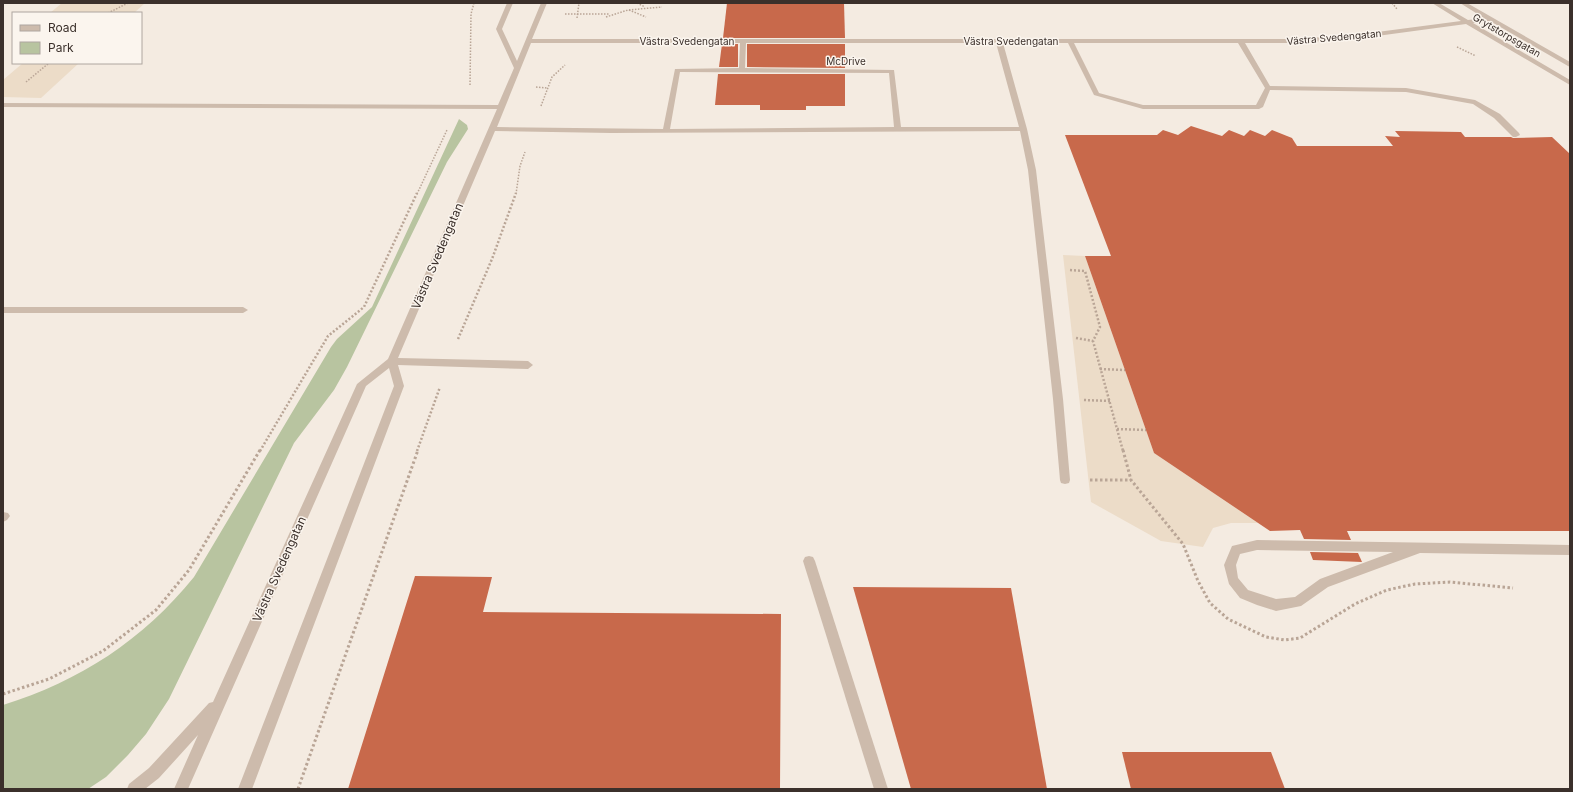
<svg xmlns="http://www.w3.org/2000/svg" width="1573" height="792" font-family="Inter,sans-serif">
  <rect width="100%" height="100%" fill="#f4ebe1"/>
  <path fill="#b8c4a0" d="M459,119L467,125L468,129L447,162L347,367L334,390L294,443L169,699L146,734L128,755L106,777L88,789H3V705C80,681 143,640 194,577L331,347L337,339L372,307Z"/>
  <g fill="#ecdcc8">
    <polygon points="62,3 145,3 134,13 50,13"/>
    <polygon points="23,63 79,63 41,98 3,97 3,80"/>
    <polygon points="1063,255 1085,256 1154,453 1258,523 1231,523 1213,528 1203,547 1161,541 1091,502"/>
  </g>
  <g fill="#c8694b">
    <polygon points="727,3 844,3 845,38 723,38"/>
    <polygon points="722,44 738,44 738,67 719,67"/>
    <polygon points="747,44 845,44 845,68 747,67"/>
    <polygon points="718,74 845,74 845,106 806,106 806,110 760,110 760,105 715,105"/>
    <polygon points="1191,126 1222,136 1229,130 1244,136 1250,130 1265,136 1272,130 1292,138 1297,146 1393,146 1385,136 1400,137 1395,131 1461,132 1465,137 1511,137 1513,138 1552,137 1570,154 1570,531 1347,531 1351,540 1304,539 1300,530 1270,531 1154,453 1085,256 1111,256 1065,135 1157,135 1163,130 1178,135"/>
    <polygon points="1310,552 1358,553 1362,562 1313,560"/>
    <polygon points="415,576 492,577 483,612 781,614 780,789 348,789"/>
    <polygon points="853,587 1011,588 1047,789 911,789"/>
    <polygon points="1122,752 1271,752 1285,789 1131,789"/>
  </g>
  <g fill="none" stroke-linecap="round" stroke-linejoin="round">
    <g stroke="#b9a596" stroke-width="1.5" stroke-dasharray="1.5 1.5" stroke-linecap="butt">
      <polyline points="637,3 645,7"/>
      <polyline points="1392,3 1397,9"/>
      <polyline points="629,10 646,17"/>
      <polyline points="108,13 128,3"/>
      <polyline points="565,14 610,14"/>
      <polyline points="606,17 628,10 662,7"/>
      <polyline points="577,18 579,3"/>
      <polyline points="1457,47 1476,56"/>
      <polyline points="26,82 49,63"/>
      <polyline points="470,85 471,14 474,3"/>
      <polyline points="536,87 547,88"/>
      <polyline points="541,106 552,77 565,65"/>
      <polyline points="417,194 447,130"/>
      <polyline points="516,194 520,166 525,152"/>
    </g>
    <g stroke="#b9a596" stroke-width="2.5" stroke-dasharray="2 2" stroke-linecap="butt">
      <polyline points="1070,270 1085,271 1100,327 1093,341 1123,451"/>
      <polyline points="1076,338 1093,341"/>
      <polyline points="458,339 492,259 516,193"/>
      <polyline points="1100,369 1125,370"/>
      <polyline points="1084,400 1110,401"/>
      <polyline points="1117,429 1146,430"/>
      <polyline points="260,451 328,336 364,307 417,193"/>
      <polyline points="417,451 440,387"/>
    </g>
    <g stroke="#b9a596" stroke-width="3" stroke-dasharray="2.5 2.5" stroke-linecap="butt">
      <polyline points="1123,450 1131,480 1183,544 1198,581 1210,603 1228,619 1266,637 1285,640 1300,638 1355,604 1387,590 1415,584 1450,582 1513,588"/>
      <polyline points="1090,480 1131,480"/>
      <polyline points="3,694 49,679 103,651 156,610 189,570 260,450"/>
      <polyline points="298,789 418,450"/>
    </g>
    <g fill="#cdbbac" fill-rule="evenodd">
      <path d="M507,3H513L502,29L517,61L541,3H547L532,39H1296L1362,34L1461,21L1432,3H1439L1468,20L1484,18L1460,3H1467L1570,62V67L1568,66L1490,21L1473,23L1570,80V85L1466,24L1362,38L1296,43H1245L1270,86L1406,88L1475,100L1500,114L1519,133L1520,135L1516,137H1513L1494,118L1473,104L1406,92L1270,90L1263,107L1259,109H1143L1094,95L1068,43H1003L1027,129L1036,170L1063,399L1070,480L1069,483L1065,484L1061,483L1060,480L1053,399L1028,170L1020,131L611,133L495,131L398,358L528,361L533,365L528,369L398,365L404,386L252,789H238L394,386L389,368L366,386L188,789H174L198,735L159,778L145,789H127L129,784L149,768L209,703L213,702L357,384L388,359L497,109L3,107V103L498,105L514,68L496,29ZM531,43H740L739,68L675,69L663,129L497,127ZM746,43H996L1019,127H901L894,70L745,68ZM1074,43H1238L1265,88L1256,105H1143L1099,93ZM680,72L889,73L894,127L670,129Z"/>
      <polygon points="3,307 243,307 248,310 243,313 3,313"/>
      <polygon points="3,512 8,513 10,516 7,520 3,522"/>
      <path d="M1257,540L1570,545V555L1420,553L1328,587L1301,606L1276,611L1257,605L1240,598L1229,584L1224,565L1232,546ZM1257,550L1393,552L1320,579L1295,597L1276,599L1248,590L1238,578L1236,565L1240,554Z"/>
      <polygon points="809,556 813,557 815,561 888,789 874,789 803,561 805,557"/>
    </g>
  </g>
  <g text-anchor="middle" dominant-baseline="central" stroke-width="3" stroke-linejoin="round" paint-order="stroke">
    <g font-size="10" fill="#3b302b" stroke="#fbf5ee">
      <text transform="translate(1507 35) rotate(30)">Grytstorpsgatan</text>
      <text transform="translate(1334 37) rotate(-5)">Västra Svedengatan</text>
      <text x="687" y="41">Västra Svedengatan</text>
      <text x="1011" y="41">Västra Svedengatan</text>
      <text x="846" y="61">McDrive</text>
    </g>
    <g font-size="12" fill="#3b302b" stroke="#fbf5ee">
      <text transform="translate(437 256) rotate(-67)">Västra Svedengatan</text>
      <text transform="translate(279 569) rotate(-66)">Västra Svedengatan</text>
    </g>
  </g>
  <rect width="1573" height="792" fill="none" stroke="#3b302b" stroke-width="8"/>
  <rect x="12" y="12" width="130" height="52" fill="#fbf5ee" stroke="#aea6a0"/>
  <rect x="20" y="25" width="20" height="6" fill="#cdbbac" stroke="#aea6a0"/>
  <text x="48" y="32" font-size="12" fill="#3b302b">Road</text>
  <rect x="20" y="42" width="20" height="12" fill="#b8c4a0" stroke="#aea6a0"/>
  <text x="48" y="52" font-size="12" fill="#3b302b">Park</text>
</svg>
